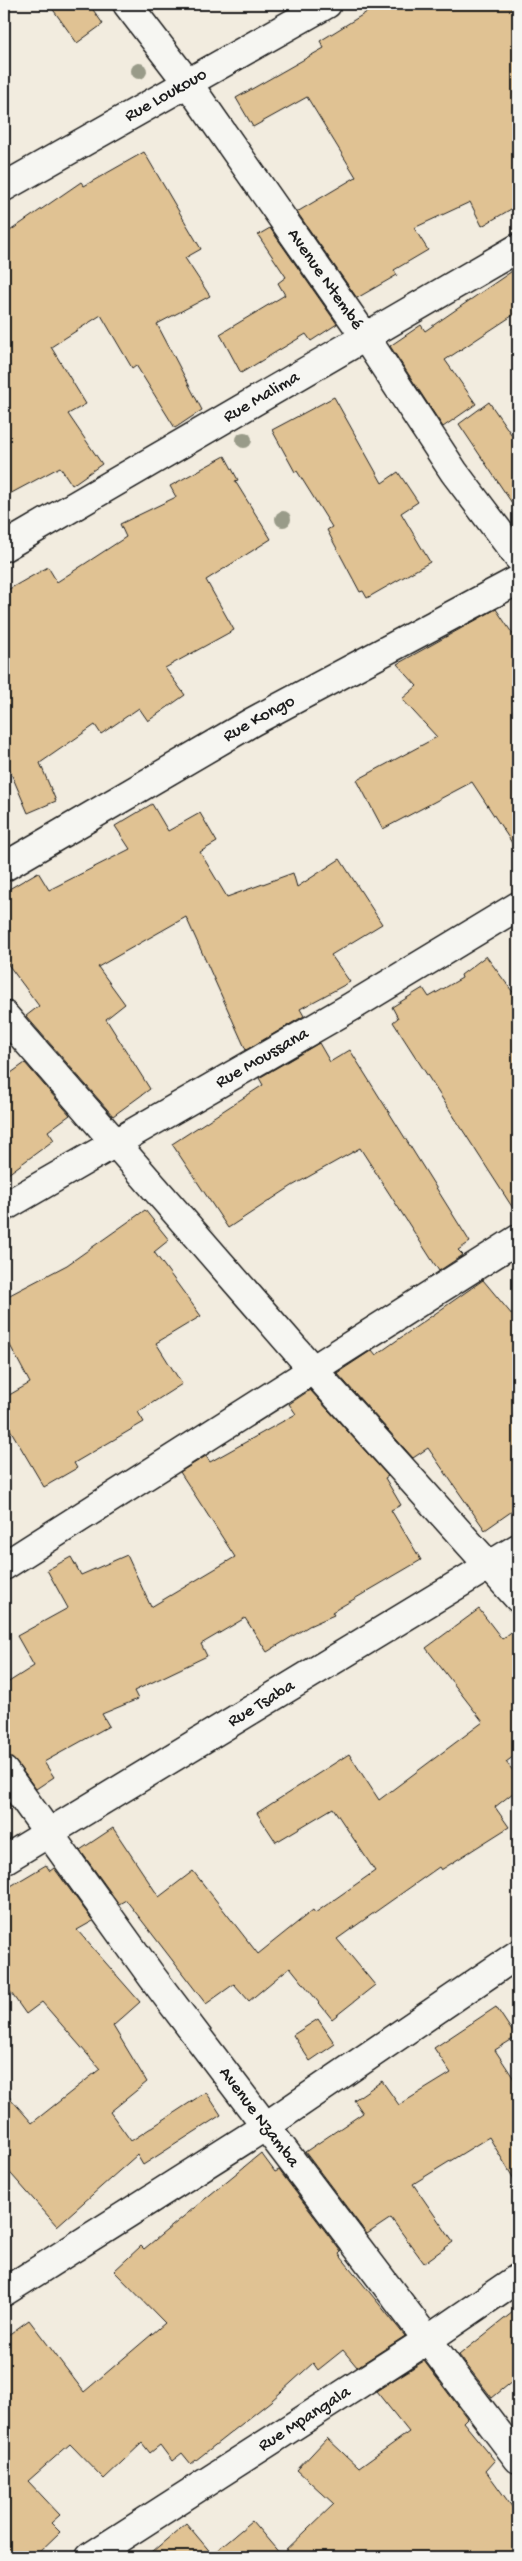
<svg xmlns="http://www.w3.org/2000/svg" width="522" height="2561" font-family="'Gochi Hand',sans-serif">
  <rect width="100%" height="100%" fill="#f2ecdf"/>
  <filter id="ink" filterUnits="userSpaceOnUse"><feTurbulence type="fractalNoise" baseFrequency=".02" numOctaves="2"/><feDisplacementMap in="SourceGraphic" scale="10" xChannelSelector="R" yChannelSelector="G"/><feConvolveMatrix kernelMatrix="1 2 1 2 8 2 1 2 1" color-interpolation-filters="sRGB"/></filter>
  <g filter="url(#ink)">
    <g fill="#e0c293" stroke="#1c1c1c">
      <polygon points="49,4 89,4 103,24 77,43"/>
      <polygon points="380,4 518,4 518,205 482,226 470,202 414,228 428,250 394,270 397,275 357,298 297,212 356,177 307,97 253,127 236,98 324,48 320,41"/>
      <polygon points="144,152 201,249 185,258 210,296 157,324 202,410 175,428 136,365 132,368 101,315 51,347 86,404 68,414 102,464 72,485 60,467 4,497 4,235 81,182 84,186"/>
      <polygon points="270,228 337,324 311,341 306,334 241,373 220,334 285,295 278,283 286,277 258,235"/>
      <polygon points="518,267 518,312 445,360 476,404 443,427 390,346 421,325 425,331"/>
      <polygon points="334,397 382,483 398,472 418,502 401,513 430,562 367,598 363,591 360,592 327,530 332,527 297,471 295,472 272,430"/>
      <polygon points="489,402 518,444 518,512 459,424"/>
      <polygon points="225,456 238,480 235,481 271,539 206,580 234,630 165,668 185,695 148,721 139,708 101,734 95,725 40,763 56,801 28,813 4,757 4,592 48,567 57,582 126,537 120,524 176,497 170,486"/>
      <polygon points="496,609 518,642 518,852 472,782 383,829 357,780 437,737 402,699 417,686 397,664"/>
      <polygon points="152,804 168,831 200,813 217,842 200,852 227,897 293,873 297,887 340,859 382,924 331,955 350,982 300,1009 304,1016 246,1050 186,917 98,967 125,1004 106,1019 150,1089 113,1116 26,1016 39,1006 4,959 4,892 38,872 49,890 130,849 115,826"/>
      <polygon points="486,956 518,999 518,1216 393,1022 398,1018 392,1007 423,988 429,997 462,978 461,975"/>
      <polygon points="319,1043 330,1062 350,1050 470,1242 458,1250 463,1255 439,1271 360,1148 292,1186 228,1228 172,1144 263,1085 259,1078"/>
      <polygon points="25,1063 70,1115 48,1131 54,1140 4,1177 4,1078"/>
      <polygon points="145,1210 169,1240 154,1252 201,1316 156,1343 182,1384 138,1412 144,1422 74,1463 77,1468 44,1487 4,1419 4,1398 30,1383 4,1334 4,1298 67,1265"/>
      <polygon points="483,1280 518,1322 518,1507 485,1530 428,1448 413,1458 337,1373 372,1350 376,1355"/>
      <polygon points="310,1390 388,1476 385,1478 401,1505 391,1510 421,1560 332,1612 334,1615 309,1626 267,1652 245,1618 201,1644 207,1656 134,1691 138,1699 102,1714 109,1726 44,1762 54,1777 36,1789 16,1762 4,1756 4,1685 34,1666 17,1636 68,1608 47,1570 71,1557 81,1575 127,1555 151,1607 235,1557 180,1472 206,1456 210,1462 296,1414 289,1404"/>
      <polygon points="479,1609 502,1639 518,1627 518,1753 506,1762 518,1777 518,1789 495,1807 509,1827 441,1870 439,1867 337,1939 375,1985 332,2019 290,1967 249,2001 234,1984 206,2004 126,1900 119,1904 80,1850 113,1828 159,1897 193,1871 258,1954 313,1910 315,1913 375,1871 333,1808 276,1842 257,1813 349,1754 379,1800 483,1722 426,1648"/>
      <polygon points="4,1797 11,1807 4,1812"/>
      <polygon points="46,1865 50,1871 54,1868 93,1921 77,1930 140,2002 113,2026 147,2082 110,2112 131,2141 206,2092 221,2115 143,2165 137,2155 57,2226 4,2166 4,2091 32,2123 100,2069 42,2002 26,2014 4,1983 4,1890"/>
      <polygon points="496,2007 516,2037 495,2050 518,2085 518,2186 489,2137 413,2184 453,2242 424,2263 391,2218 367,2234 305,2152 363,2113 354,2100 382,2081 399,2105 451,2073 434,2048"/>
      <polygon points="318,2019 335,2044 310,2061 293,2035"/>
      <polygon points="261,2153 275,2172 279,2170 341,2252 339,2254 341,2257 405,2336 357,2367 343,2350 318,2370 313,2363 271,2401 191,2464 182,2453 172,2461 160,2445 150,2453 142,2443 104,2479 70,2444 28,2481 60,2515 51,2523 60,2532 34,2557 4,2557 4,2338 29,2320 84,2392 165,2323 114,2271 141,2246 144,2249"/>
      <polygon points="518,2308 518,2377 492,2398 459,2355"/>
      <polygon points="424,2361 467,2418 463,2422 495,2461 486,2471 518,2515 518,2557 146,2557 186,2523 212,2554 252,2521 281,2555 334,2504 297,2470 327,2438 359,2468 409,2432 376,2391"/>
    </g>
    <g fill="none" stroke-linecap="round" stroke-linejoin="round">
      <g stroke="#1c1c1c" stroke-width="31">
        <g id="street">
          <path id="s1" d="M127,4L187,82L366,338L454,472L518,557"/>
          <path id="s2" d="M4,187L327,4"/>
          <path id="s3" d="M4,547L518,248"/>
          <path id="s4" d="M4,867L252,722L518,580"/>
          <polyline points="4,1015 314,1371 518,1598"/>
          <path id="s5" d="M4,1207L351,1007L518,906"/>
          <polyline points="4,1566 518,1239"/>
          <path id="s6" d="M4,1771L153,1978L518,2459"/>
          <path id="s7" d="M4,1860L518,1548"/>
          <polyline points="4,2292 266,2126 518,1954"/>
          <path id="s8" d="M90,2557L429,2339L518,2278"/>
        </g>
      </g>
      <use href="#street" stroke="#f6f6f2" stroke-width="28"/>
    </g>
    <g fill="#999b89">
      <circle cx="139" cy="71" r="8"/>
      <circle cx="244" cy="440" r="8"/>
      <circle cx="283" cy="519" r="8"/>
    </g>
  </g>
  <g text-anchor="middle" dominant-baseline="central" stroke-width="4" stroke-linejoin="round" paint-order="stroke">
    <g font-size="18" fill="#1c1c1c" stroke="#f6f6f2">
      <text stroke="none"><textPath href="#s2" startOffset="186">Rue Loukouo</textPath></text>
      <text stroke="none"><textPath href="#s1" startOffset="339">Avenue Ntembé</textPath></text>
      <text stroke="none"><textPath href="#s3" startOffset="298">Rue Malima</textPath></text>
      <text stroke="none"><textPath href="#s4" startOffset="295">Rue Kongo</textPath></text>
      <text stroke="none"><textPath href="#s5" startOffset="298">Rue Moussana</textPath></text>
      <text stroke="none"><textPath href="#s7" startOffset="301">Rue Tsaba</textPath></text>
      <text stroke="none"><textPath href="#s6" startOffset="430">Avenue Nzamba</textPath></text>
      <text stroke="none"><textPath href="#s8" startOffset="255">Rue Mpangala</textPath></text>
    </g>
  </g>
  <rect width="522" height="2561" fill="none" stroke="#f6f6f2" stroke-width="20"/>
  <rect x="10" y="10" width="502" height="2541" fill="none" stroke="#1c1c1c" stroke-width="2" filter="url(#ink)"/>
</svg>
